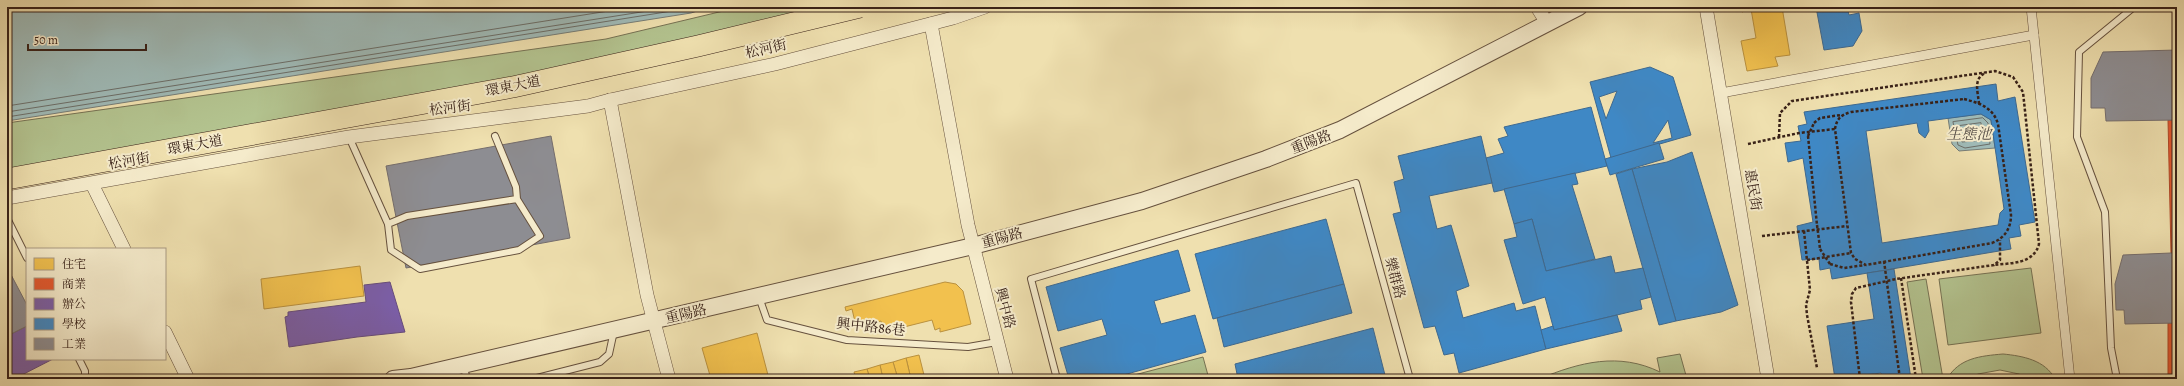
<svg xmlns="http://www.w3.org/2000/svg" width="2184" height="386" font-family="Alegreya,'Noto Serif TC',serif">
  <rect width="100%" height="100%" fill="#efe0af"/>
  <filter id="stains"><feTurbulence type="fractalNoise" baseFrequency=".005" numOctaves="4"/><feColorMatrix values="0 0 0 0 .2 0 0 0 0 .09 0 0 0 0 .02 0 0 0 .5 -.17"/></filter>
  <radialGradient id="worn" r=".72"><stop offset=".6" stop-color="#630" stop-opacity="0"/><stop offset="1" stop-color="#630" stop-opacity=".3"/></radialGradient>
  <g fill="#b3c38f" stroke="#767254">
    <polygon points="740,7 862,7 811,22 7,175 7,123 606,39"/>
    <polygon points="2031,268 2041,333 1948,345 1939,279"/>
    <polygon points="1926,279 1943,379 1923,379 1907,282"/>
    <path d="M1680,354L1687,379H1539C1580,362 1619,352 1660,372L1657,358Z"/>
    <path d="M2003,354C2023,356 2045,360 2055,379H2027L2019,374L2000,370L1978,374L1968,379H1947C1959,358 1980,356 2003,354Z"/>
    <polygon points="1203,357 1209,379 1119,379"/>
  </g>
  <g fill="#9fbab7" stroke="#767d77">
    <polygon points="7,7 710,7 691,13 7,121"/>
    <polygon points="1981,114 1991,120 1995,148 1959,151 1952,144 1948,118"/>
  </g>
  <g fill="#f2c14e" stroke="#ba913e">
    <polygon points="1741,7 1782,7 1790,55 1775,57 1778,66 1747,71 1741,41 1756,38 1751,9 1742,12"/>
    <polygon points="360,266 364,296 264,309 261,279"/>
    <polygon points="945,282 956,284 963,291 971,324 940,332 940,328 935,330 932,320 884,332 881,321 860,327 859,321 855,322 852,309 846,311 845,307"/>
    <polygon points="757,333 769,379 711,379 702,348"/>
    <polygon points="919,355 925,379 911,379 906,358"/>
    <polygon points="906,358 911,379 898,379 893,362"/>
    <polygon points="893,362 898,379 883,379 880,365"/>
    <polygon points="880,365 883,379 870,379 867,369"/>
    <polygon points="867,369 870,379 856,379 854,372"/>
    <polygon points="854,375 856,379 842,379 842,378"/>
  </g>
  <g fill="#e4572e" stroke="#b04727">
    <polygon points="2168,120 2177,120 2177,253 2171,253"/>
    <rect x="2168" y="323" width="9" height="56"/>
  </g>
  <g fill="#7b5ea7" stroke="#674c7c">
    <polygon points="390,282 405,332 357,337 289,347 285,317 288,316 288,312 366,302 364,285"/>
    <polygon points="27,326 27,359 53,359 14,379 9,379 7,336"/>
  </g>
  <g fill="#3f88c5" stroke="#3d6991" fill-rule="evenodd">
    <polygon points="1816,7 1847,7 1849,15 1859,13 1862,31 1853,46 1824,50"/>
    <path d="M1650,67L1673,77L1691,135L1611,158L1590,82ZM1617,91L1606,119L1599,97ZM1668,120L1672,138L1653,143Z"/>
    <path d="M1996,84L1998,101L2015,97L2035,222L2019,225L2021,236L2009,238L2011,249L1832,279L1830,268L1820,270L1819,259L1802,260L1797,226L1813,222L1803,158L1788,162L1785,143L1801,141L1798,126L1807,124L1804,112ZM1981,114L1991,120L2004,209L2000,213L1998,225L1882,243L1866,131L1917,123L1919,133L1925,138L1929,131L1928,121Z"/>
    <polygon points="1591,107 1607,166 1494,192 1486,158 1504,153 1498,139 1508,136 1504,127"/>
    <polygon points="1481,136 1492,183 1429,196 1437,229 1451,225 1469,286 1456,291 1463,318 1514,303 1516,311 1535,306 1546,349 1459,373 1454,353 1444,355 1435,326 1424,328 1393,214 1401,212 1394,182 1404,179 1398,156"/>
    <polygon points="1659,143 1664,159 1610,175 1605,159"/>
    <polygon points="1692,152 1738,305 1721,312 1676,321 1632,169 1667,162"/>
    <polygon points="1632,169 1676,321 1659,325 1616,174"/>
    <polygon points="1575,173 1578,184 1572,185 1595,259 1546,271 1532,219 1514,224 1504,189"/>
    <polygon points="1326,219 1344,284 1213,319 1195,254"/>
    <polygon points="1532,219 1546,271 1611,256 1615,273 1643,268 1651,297 1640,300 1642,309 1554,330 1545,297 1523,304 1504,240 1517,237 1514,224"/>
    <polygon points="1178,250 1190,291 1154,301 1161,324 1195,315 1206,352 1109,379 1069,379 1060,348 1107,335 1102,319 1058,331 1046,287"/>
    <polygon points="1894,269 1911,379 1882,379 1881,373 1835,379 1827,326 1874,319 1867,273"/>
    <polygon points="1344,284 1352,313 1224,347 1217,318"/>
    <polygon points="1617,315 1622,331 1546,349 1541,330 1553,326 1554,330"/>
    <polygon points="1373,328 1386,379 1238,379 1235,364"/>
  </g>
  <g fill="#8d8d92" stroke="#746d6d">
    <polygon points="2177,50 2177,120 2106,121 2105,108 2091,108 2091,78 2103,52"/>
    <polygon points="551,136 570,238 406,268 386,166"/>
    <polygon points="2171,253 2177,253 2177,323 2125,324 2124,310 2116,310 2115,284 2123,255"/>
    <polygon points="7,267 27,305 27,326 7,336"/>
  </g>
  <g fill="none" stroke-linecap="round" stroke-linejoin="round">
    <g stroke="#6c6e68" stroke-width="1">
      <polyline points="7,106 634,7"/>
      <polyline points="7,112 673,7"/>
      <polyline points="7,117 697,7"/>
      <polygon points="1983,118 1988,123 1990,144 1965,148 1958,145 1953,122"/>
      <polygon points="1981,123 1984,140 1962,142 1959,126"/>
    </g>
    <g stroke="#66513e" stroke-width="8">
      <g id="service">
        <polyline points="495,136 516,187 517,199 540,236 519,250 420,269 391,250 388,224 407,216 517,199"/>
        <polyline points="349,137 388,224"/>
        <polyline points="7,218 27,258"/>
        <polyline points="759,297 767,320 847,340 968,347 997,342"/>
        <polyline points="79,359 85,371 85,379"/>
        <polyline points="463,365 467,379"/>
        <polyline points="533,379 600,362 609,354 614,331"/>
        <polyline points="1057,379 1031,279 1356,183 1410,379"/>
        <polyline points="2117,379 2111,348 2105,212 2077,137 2079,52 2134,7"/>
      </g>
    </g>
    <g stroke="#66513e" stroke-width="10">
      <g id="pedestrian">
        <polyline points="2031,7 2070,379"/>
        <polyline points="1721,93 2034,35"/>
      </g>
    </g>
    <g stroke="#66513e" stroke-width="14">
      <g id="minor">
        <polyline points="1537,7 1547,23"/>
        <polyline points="1706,7 1768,379"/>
        <polyline points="931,24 968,225 1007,379"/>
        <polyline points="610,100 647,295 669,379"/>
        <polyline points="92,184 124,249"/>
        <polyline points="7,198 349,137 588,106 610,100 775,64 953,18 985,7"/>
        <polyline points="165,332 188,379"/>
      </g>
    </g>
    <g stroke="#66513e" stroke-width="18">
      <polyline id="tertiary" points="393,379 411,377 973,246 1142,201 1266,159 1340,130 1579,7"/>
    </g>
    <g stroke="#382118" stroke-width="2.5" stroke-dasharray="3 2" stroke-linecap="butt">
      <path d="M1964,99C1979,103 1993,107 1998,124L2011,215C2011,228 2005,238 1992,243L1866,265L1855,259L1851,253L1835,129C1837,118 1841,115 1851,112Z"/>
      <path d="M1979,104C1978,92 1973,79 1985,73"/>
      <polyline points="1814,123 1820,118 1841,115"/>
      <polyline points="1808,136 1817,225"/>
      <path d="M1779,137L1780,113L1792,101L1995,71L2013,77L2023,92L2039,244C2034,264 2011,263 1994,265"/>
      <polyline points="1748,144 1799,133 1835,129"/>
      <polyline points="1804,231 1810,290 1806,305 1807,315 1817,368"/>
      <polyline points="1762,236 1847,226"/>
      <polyline points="1819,240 1820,249"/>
      <polyline points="1807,260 1851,253"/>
      <polyline points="1884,261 1900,379"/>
      <polyline points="1830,264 1844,268 1865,265"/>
      <polyline points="1901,278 1916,379"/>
      <polyline points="1860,379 1851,302 1852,294 1856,288 1896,279 1994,265 2000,260 2000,240"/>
    </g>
    <use href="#service" stroke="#f5ebcb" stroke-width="6"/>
    <use href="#pedestrian" stroke="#f5ebcb" stroke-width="9"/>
    <use href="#minor" stroke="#f5ebcb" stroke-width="13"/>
    <use href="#tertiary" stroke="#f5ebcb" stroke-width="16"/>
    <g stroke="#382118" stroke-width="22" stroke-linecap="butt">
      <polyline id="trunk-bridge" points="7,179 513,87 698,46 860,7"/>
    </g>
    <g stroke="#382118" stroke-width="2.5" stroke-dasharray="3 2" stroke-linecap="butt">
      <polyline points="1808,136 1814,123"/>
      <polyline points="1817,225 1819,240"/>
      <polyline points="1820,249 1830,264"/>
    </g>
    <use href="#trunk-bridge" stroke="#efe0af" stroke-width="21"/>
  </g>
  <g text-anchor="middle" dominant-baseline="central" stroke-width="4" stroke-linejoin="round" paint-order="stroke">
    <g font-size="14" fill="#382118" stroke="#f5ebcb">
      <text transform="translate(766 49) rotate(-13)">松河街</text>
      <text transform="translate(513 86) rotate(-11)">環東大道</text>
      <text transform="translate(450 108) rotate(-7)">松河街</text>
      <text transform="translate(1311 142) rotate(-21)">重陽路</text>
      <text transform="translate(195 145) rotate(-10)">環東大道</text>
      <text transform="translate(129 161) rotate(-10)">松河街</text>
      <text transform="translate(1753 190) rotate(81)">惠民街</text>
      <text transform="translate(1002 238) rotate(-15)">重陽路</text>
      <text transform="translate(1395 278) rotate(75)">樂群路</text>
      <text transform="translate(1005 308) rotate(75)">興中路</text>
      <text transform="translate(686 314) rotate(-13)">重陽路</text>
      <text transform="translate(871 327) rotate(6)">興中路86巷</text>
    </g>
    <g font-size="15" font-style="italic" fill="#574f48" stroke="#f5ebcb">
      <text x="1969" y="134">生態池</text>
    </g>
  </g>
  <rect width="2184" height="386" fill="none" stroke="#efe0af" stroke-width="24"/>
  <rect x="8" y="8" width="2168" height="370" fill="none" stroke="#382118" stroke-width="2"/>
  <rect x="12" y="12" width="2160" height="362" fill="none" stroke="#382118"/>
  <rect x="26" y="248" width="140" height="112" fill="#f5ebcb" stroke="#a99a83"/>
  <rect x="34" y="258" width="20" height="12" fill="#f2c14e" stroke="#a99a83"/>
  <text x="62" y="268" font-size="12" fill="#382118">住宅</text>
  <rect x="34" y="278" width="20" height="12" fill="#e4572e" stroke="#a99a83"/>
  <text x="62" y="288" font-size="12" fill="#382118">商業</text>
  <rect x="34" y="298" width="20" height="12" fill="#7b5ea7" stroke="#a99a83"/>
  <text x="62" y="308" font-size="12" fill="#382118">辦公</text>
  <rect x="34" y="318" width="20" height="12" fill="#3f88c5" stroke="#a99a83"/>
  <text x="62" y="328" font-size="12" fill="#382118">學校</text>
  <rect x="34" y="338" width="20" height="12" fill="#8d8d92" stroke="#a99a83"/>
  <text x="62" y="348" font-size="12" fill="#382118">工業</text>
  <path d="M28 44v6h118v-6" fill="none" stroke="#382118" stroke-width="2"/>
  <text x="34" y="44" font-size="12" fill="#382118" stroke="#f5ebcb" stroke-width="3" paint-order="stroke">50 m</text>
  <rect width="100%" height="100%" filter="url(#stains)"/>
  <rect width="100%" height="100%" fill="url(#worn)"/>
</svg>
